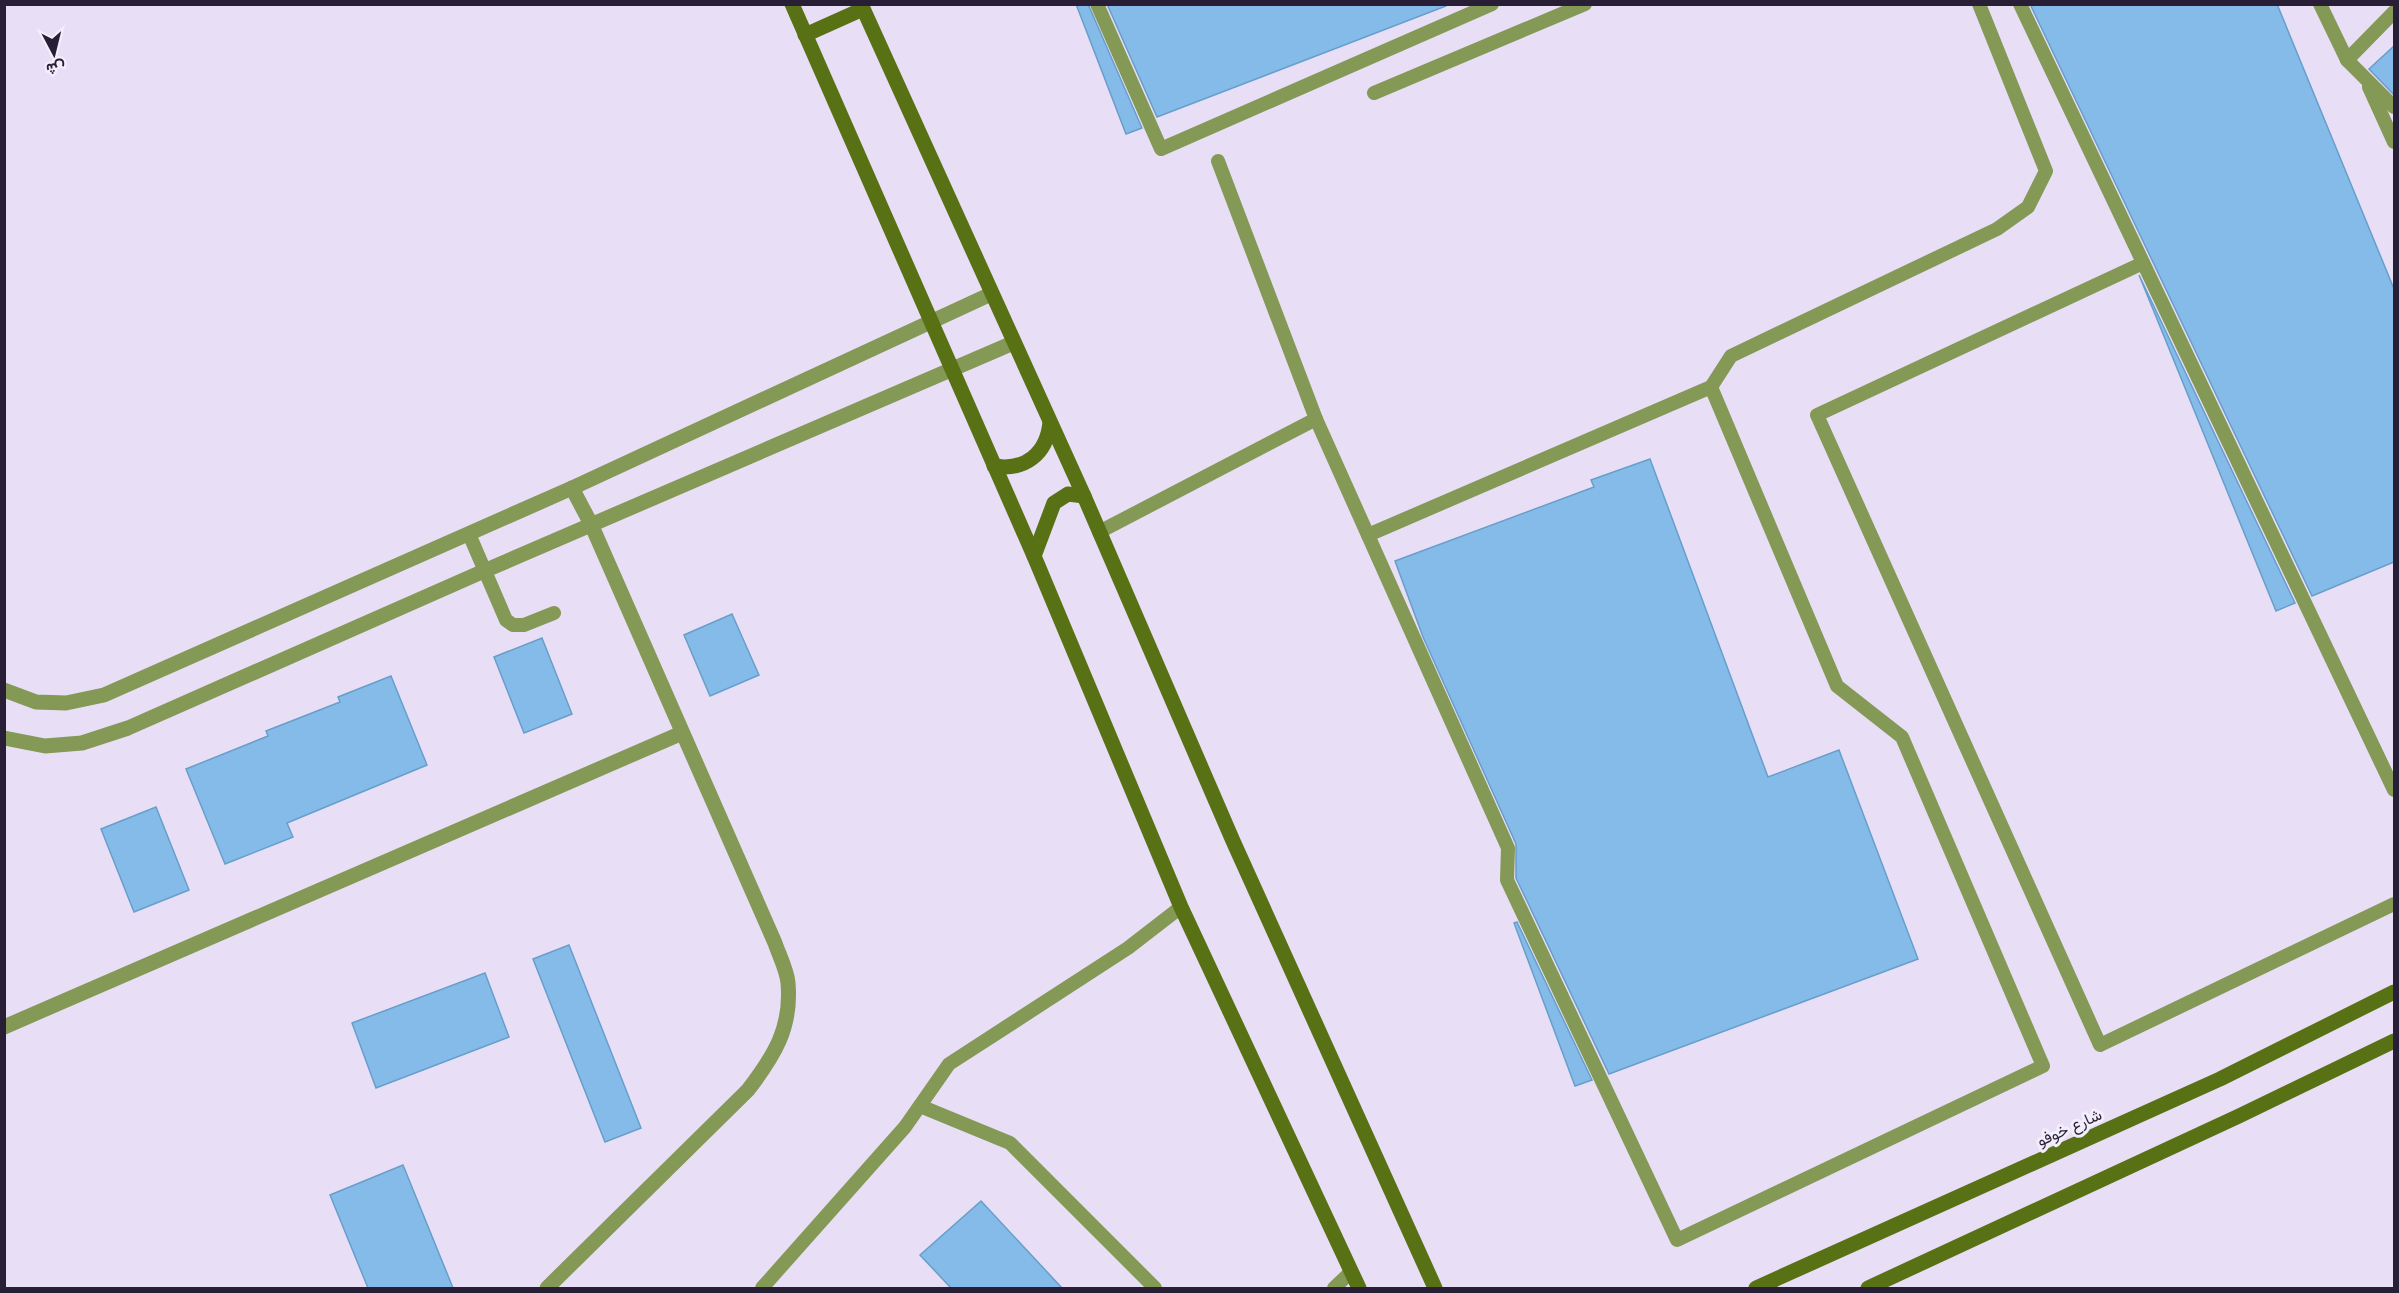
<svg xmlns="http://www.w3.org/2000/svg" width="2399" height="1293" font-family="Inter,Vazirmatn,sans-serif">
  <rect width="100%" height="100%" fill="#e8dff7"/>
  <g fill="#84bbe8" stroke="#689eca" stroke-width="1.5">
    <polygon points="1076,4 1088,4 1142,128 1126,134"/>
    <polygon points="1107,4 1446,4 1446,6 1157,117"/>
    <polygon points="2030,4 2277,4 2394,289 2394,562 2312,596"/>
    <polygon points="2394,46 2394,95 2369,69"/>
    <polygon points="2139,275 2295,603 2276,611"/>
    <polygon points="1650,459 1768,777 1839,750 1918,959 1609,1074 1516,878 1516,844 1423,637 1395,561 1594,487 1591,480"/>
    <polygon points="732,614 759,675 710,696 684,635"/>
    <polygon points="542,638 572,714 524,733 494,657"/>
    <polygon points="391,676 427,765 287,823 293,837 225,864 186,769 268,736 266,731 340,702 338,697"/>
    <polygon points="156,807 189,890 134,912 101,829"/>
    <polygon points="1517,922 1592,1080 1575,1086 1514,923"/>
    <polygon points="569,945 641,1128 605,1142 533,959"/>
    <polygon points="485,973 509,1037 376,1088 352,1023"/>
    <polygon points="403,1165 453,1288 368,1288 330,1195"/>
    <polygon points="981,1201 1062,1288 951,1288 920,1255"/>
  </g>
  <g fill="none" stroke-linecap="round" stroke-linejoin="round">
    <g stroke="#839955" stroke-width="14">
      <polyline points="1097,4 1161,149 1492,4"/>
      <polyline points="2020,4 2394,790"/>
      <polyline points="2320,4 2347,60 2394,107"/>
      <polyline points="2347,60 2394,12"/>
      <polyline points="2369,87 2394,142"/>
      <polyline points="1374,93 1585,4"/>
      <polyline points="1218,161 1316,419 1508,848 1507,880 1677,1240 2043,1066 1902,737 1837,686 1711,387"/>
      <polyline points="2143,263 1817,415 2100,1045 2394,904"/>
      <polyline points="1099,532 1316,419"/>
      <polyline points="469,534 506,620 513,625 524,625 554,613"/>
      <polyline points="1368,535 1711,387 1731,356 1997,229 2028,207 2046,171 1979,4"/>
      <polyline points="920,1106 1010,1143 1155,1288"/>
      <polyline points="762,1288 905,1127 949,1064 1128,948 1181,907"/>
      <polyline points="1334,1288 1351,1272"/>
    </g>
    <g stroke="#839955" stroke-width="15">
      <polyline points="4,690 36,702 66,703 104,695 572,488 991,294"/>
      <polyline points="4,738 45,746 82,743 128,728 484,571 1013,343"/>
      <polyline points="4,1027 682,733"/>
      <path d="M547,1288L748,1090C774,1056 792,1028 788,983C787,970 779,955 775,943L591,524L572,488"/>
    </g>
    <g stroke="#597115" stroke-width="15">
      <polyline points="792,4 1034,556 1181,907 1359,1288"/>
      <polyline points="861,4 1084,496 1233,841 1435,1288"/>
      <polyline points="805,35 863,9"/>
      <path d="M994,466C1025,471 1047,454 1050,422"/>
      <polyline points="1034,556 1054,503 1068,494 1084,496"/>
      <polyline points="1756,1288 2220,1079 2394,992"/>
      <polyline points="1868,1288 2239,1116 2394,1041"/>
    </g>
  </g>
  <g text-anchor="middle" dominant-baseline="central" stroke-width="6" stroke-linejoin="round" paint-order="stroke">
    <g font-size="16" fill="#281e35" stroke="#f3eefb">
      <text transform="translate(2069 1127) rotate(-24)">شارع خوفو</text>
    </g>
  </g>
  <rect width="2399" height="1293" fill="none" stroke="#281e35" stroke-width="12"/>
  <g transform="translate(54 54) rotate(173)" stroke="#f3eefb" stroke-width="4.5" paint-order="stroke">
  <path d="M0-4.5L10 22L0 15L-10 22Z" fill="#281e35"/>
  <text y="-9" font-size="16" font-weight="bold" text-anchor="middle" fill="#281e35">ش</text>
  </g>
</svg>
